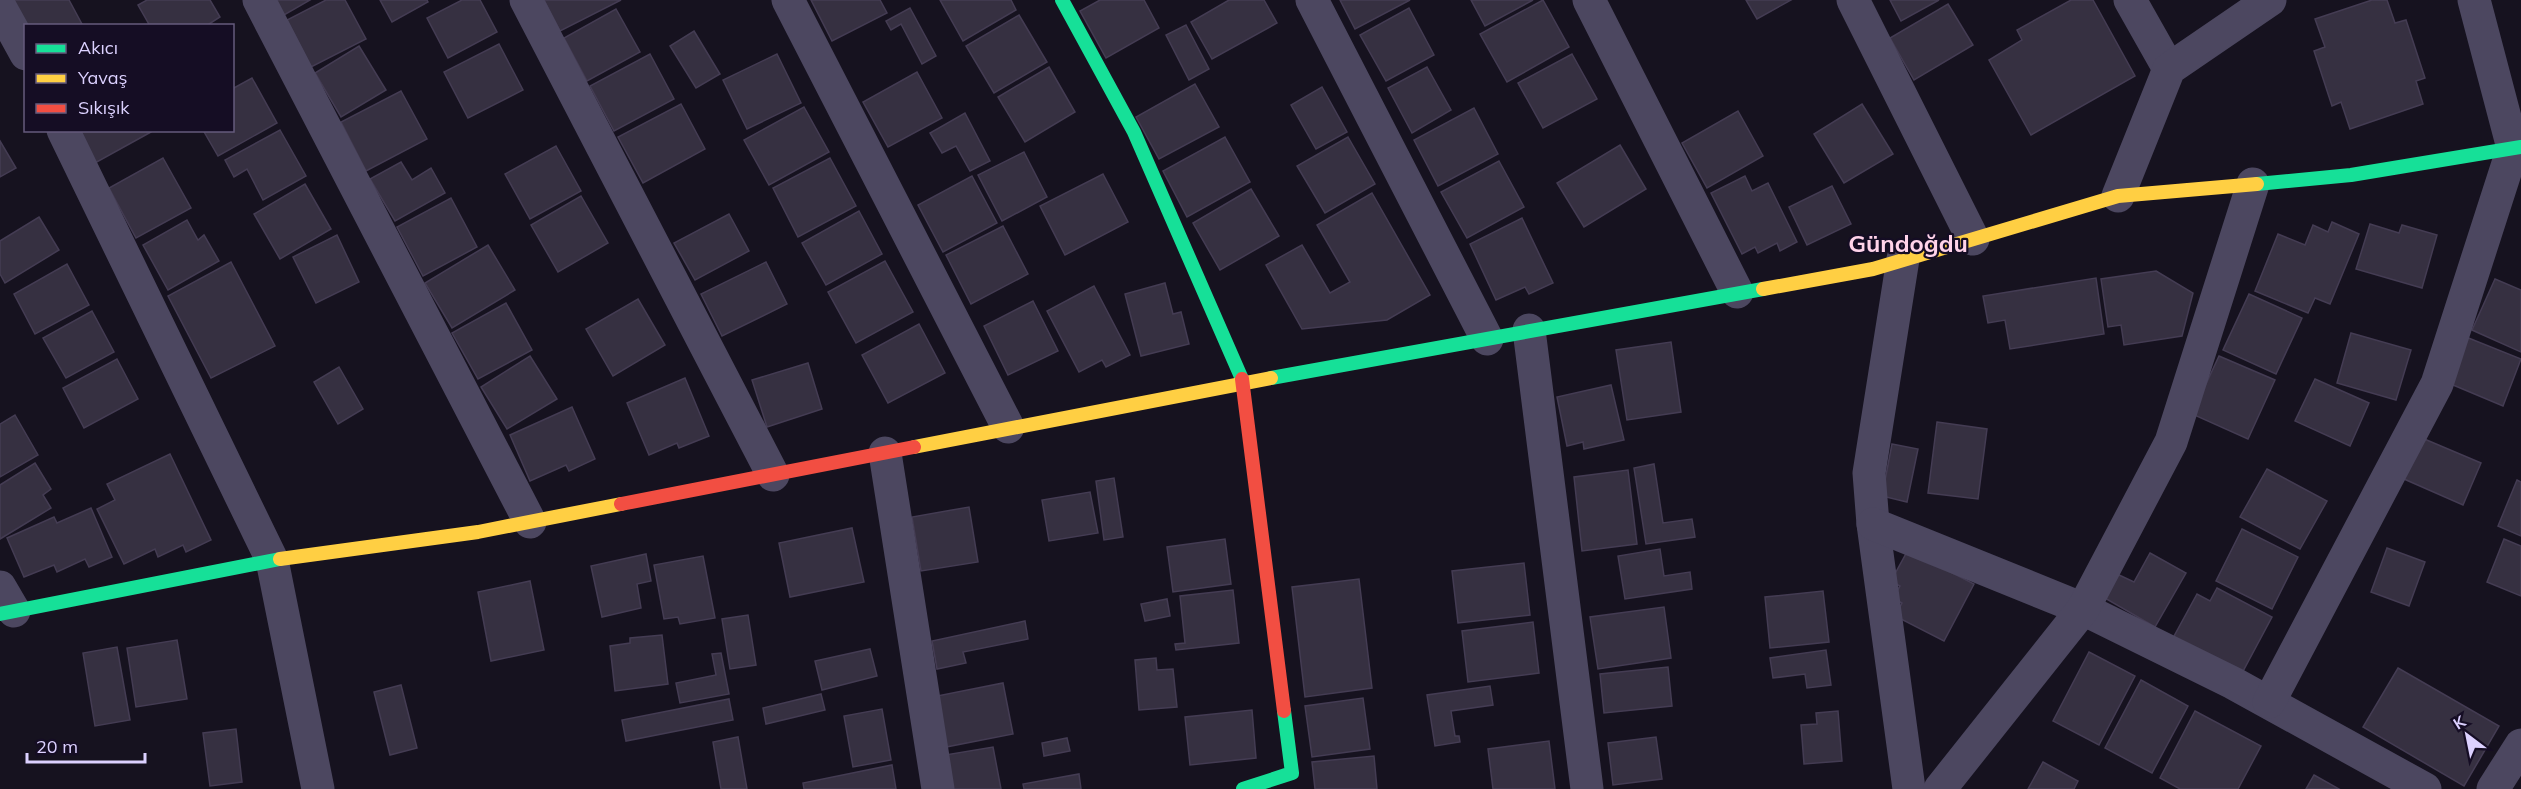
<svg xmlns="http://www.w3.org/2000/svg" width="2521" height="789" font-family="Mulish,sans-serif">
  <rect width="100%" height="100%" fill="#16121f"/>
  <g fill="#363041" stroke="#443c53" stroke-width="1.5">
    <polygon points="9,0 69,0 83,26 26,26"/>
    <polygon points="147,0 210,0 220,17 206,26 150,26 138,5"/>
    <polygon points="275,0 310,0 284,15"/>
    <polygon points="326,0 345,0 366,39 311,67 287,20"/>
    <polygon points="380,0 427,0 428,2 392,22"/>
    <polygon points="462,0 480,0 497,32 448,58 427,18"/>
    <polygon points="544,0 621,0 560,31"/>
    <polygon points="811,0 880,0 887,13 832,41"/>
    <polygon points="940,0 1011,0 1016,10 963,41"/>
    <polygon points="1100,0 1144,0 1159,28 1106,58 1080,11"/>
    <polygon points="1229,0 1264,0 1277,23 1212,59 1191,22"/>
    <polygon points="1340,0 1410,0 1355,29"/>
    <polygon points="1471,0 1533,0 1485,26"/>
    <polygon points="1543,0 1569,47 1507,82 1480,34"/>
    <polygon points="1746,0 1791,0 1757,19"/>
    <polygon points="1890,0 1939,0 1901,21"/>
    <polygon points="2071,0 2093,0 2135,76 2031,135 1989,60 2022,40 2017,30"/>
    <polygon points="2372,0 2387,0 2395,23 2406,20 2425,78 2416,81 2423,104 2350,129 2341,102 2332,106 2314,51 2325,47 2315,19"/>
    <polygon points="1948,4 1973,45 1914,80 1890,38"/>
    <polygon points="910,8 936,56 922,64 901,24 891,30 886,21"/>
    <polygon points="1409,8 1434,55 1386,81 1360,35"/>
    <polygon points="616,9 640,52 587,81 564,38"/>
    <polygon points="1019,15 1047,62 994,93 966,46"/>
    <polygon points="1186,25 1209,69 1189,80 1166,35"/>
    <polygon points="694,31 720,74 696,88 670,46"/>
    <polygon points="499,44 523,90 468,118 444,72"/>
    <polygon points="359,46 386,90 341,117 315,73"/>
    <polygon points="650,54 674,99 614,131 590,86"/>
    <polygon points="777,54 801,103 747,129 723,80"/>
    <polygon points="1572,54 1597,99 1543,128 1518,83"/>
    <polygon points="1049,67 1075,112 1025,142 998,97"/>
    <polygon points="1427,67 1451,110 1412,133 1388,88"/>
    <polygon points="917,72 942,118 888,147 863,102"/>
    <polygon points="252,78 277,123 218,156 203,130 232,130 232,89"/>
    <polygon points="1195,84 1219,127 1159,159 1136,117"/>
    <polygon points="1322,87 1347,132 1316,149 1291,105"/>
    <polygon points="401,91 427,139 366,171 341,122"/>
    <polygon points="681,104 705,149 643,183 618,137"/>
    <polygon points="1862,104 1893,154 1844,183 1814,134"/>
    <polygon points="804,107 829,152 769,185 744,140"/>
    <polygon points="1474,108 1498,154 1438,186 1414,140"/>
    <polygon points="1738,111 1763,156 1707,188 1682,143"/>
    <polygon points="965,113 990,161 970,171 956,146 942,153 930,133"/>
    <polygon points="77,130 151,130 151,132 95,163"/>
    <polygon points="280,130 306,176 263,200 247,169 234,177 225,160"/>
    <polygon points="1225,137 1250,182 1187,217 1163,171"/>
    <polygon points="1348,137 1375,184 1325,213 1297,166"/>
    <polygon points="0,141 16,168 0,177"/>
    <polygon points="1620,145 1646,189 1584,227 1557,183"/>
    <polygon points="556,146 581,191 530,219 505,174"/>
    <polygon points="1024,152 1047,197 1002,221 978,175"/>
    <polygon points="163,158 191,208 136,238 109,188"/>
    <polygon points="830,158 856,206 798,237 773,188"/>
    <polygon points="1499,161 1524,207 1467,238 1441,192"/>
    <polygon points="401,162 412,180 431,168 445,193 395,221 370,179"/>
    <polygon points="1103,174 1128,222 1065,255 1040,206"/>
    <polygon points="972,176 997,223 943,252 918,205"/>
    <polygon points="1745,176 1752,191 1768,183 1797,242 1780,251 1777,243 1758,253 1755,247 1742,254 1711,193"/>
    <polygon points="305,184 331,229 280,259 254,214"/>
    <polygon points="1832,186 1851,224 1807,245 1789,207"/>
    <polygon points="1251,189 1279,236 1220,270 1193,223"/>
    <polygon points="1372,193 1430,295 1387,320 1302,329 1266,265 1302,245 1330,293 1350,282 1317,225"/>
    <polygon points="581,196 608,243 558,272 531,225"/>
    <polygon points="451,198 477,247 423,276 397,227"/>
    <polygon points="859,211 882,254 826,285 802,243"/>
    <polygon points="729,214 749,251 695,280 674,243"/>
    <polygon points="39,217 59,250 5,283 0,274 0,241"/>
    <polygon points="1522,218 1553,283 1529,294 1525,287 1496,300 1470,244"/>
    <polygon points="187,220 198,240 204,235 219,261 168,290 143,245"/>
    <polygon points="2332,222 2359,234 2330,304 2315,298 2308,313 2255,291 2278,234 2305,245 2313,225 2328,232"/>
    <polygon points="2370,224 2399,233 2402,225 2437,235 2422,288 2356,269"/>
    <polygon points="1003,226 1028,274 971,304 946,255"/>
    <polygon points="337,235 359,282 316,303 293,257"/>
    <polygon points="488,245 515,290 452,328 425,283"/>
    <polygon points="885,261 913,312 856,343 828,292"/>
    <polygon points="231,262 275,346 211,378 168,296"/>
    <polygon points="766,262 787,304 722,336 701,294"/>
    <polygon points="67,264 89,305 35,334 14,294"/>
    <polygon points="2156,271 2193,293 2182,336 2124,345 2121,325 2108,327 2101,279"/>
    <polygon points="2096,278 2104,334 2010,349 2005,320 1988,323 1983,296"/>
    <polygon points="2495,279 2521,290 2521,352 2472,330"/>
    <polygon points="1165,283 1173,314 1181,312 1189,344 1141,356 1125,294"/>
    <polygon points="1094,286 1130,355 1106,367 1102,360 1079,372 1047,311"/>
    <polygon points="2249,294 2302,318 2276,374 2223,350"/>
    <polygon points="638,299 665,345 613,376 586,329"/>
    <polygon points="1033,301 1058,351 1008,375 984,326"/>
    <polygon points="506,303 532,350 478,379 452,333"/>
    <polygon points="92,311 114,352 66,378 43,338"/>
    <polygon points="919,324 945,373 888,403 862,355"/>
    <polygon points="2351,333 2411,350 2396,400 2337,383"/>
    <polygon points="2466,337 2521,359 2503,406 2446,382"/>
    <polygon points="1671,342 1681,412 1627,420 1616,350"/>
    <polygon points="530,356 557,399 507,429 481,387"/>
    <polygon points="2219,356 2275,380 2248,439 2192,414"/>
    <polygon points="117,359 138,399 84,428 63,388"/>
    <polygon points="808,363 822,409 767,427 752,380"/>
    <polygon points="339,367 363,409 338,424 314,382"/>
    <polygon points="685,378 709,436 679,448 677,443 649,455 627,403"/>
    <polygon points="2315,379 2369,403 2350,446 2295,421"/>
    <polygon points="1611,385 1624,440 1584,449 1583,442 1567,446 1557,397"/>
    <polygon points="572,407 595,459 569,471 566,465 530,481 510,435"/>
    <polygon points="15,415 38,455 0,477 0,424"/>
    <polygon points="1937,422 1987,429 1978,499 1928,493"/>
    <polygon points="2422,438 2481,463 2463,505 2404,479"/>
    <polygon points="1892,444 1918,449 1907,502 1882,496"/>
    <polygon points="170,454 211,540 186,552 183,545 158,557 155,549 124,564 97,509 115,500 107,484"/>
    <polygon points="35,463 51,489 43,495 51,508 0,539 0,485"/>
    <polygon points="1654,464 1663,523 1692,519 1695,537 1646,544 1634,468"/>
    <polygon points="2267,469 2327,501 2300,549 2240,517"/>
    <polygon points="1628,470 1637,544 1582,551 1574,477"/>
    <polygon points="1114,478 1123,537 1104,540 1096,481"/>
    <polygon points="2517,480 2521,482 2521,536 2498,526"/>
    <polygon points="1090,492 1098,533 1049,541 1042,500"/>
    <polygon points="969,507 978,562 921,571 912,517"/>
    <polygon points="91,508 112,557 89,567 85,559 57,572 54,565 24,577 7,538 54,517 57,523"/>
    <polygon points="852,528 864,582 790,597 779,543"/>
    <polygon points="2242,529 2298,557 2272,609 2216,581"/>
    <polygon points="1225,539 1231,584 1173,592 1167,547"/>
    <polygon points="2504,539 2521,546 2521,596 2487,582"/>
    <polygon points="2387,548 2425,562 2409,606 2371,592"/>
    <polygon points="1660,549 1664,576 1690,572 1692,589 1625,599 1618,556"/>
    <polygon points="1908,550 1974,584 1944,641 1895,616 1902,603 1893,598 1900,586 1891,581"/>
    <polygon points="2150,553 2186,573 2155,627 2103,597 2117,574 2134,582"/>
    <polygon points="646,554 651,581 637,584 641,608 602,617 591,566"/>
    <polygon points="703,556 715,618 680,624 678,617 664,619 654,565"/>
    <polygon points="1524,563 1530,615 1458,623 1452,571"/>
    <polygon points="1359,579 1372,688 1305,697 1292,587"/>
    <polygon points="530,581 544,650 491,661 478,592"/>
    <polygon points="2217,588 2272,617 2241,675 2173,638 2197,594 2210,601"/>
    <polygon points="1233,590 1239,643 1176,650 1175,644 1185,643 1180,596"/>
    <polygon points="1823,591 1829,642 1770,648 1765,597"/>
    <polygon points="1167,599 1170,616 1145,621 1141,604"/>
    <polygon points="1664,607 1671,658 1598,669 1590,617"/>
    <polygon points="748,615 756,665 730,669 722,619"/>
    <polygon points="1025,621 1028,639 963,652 966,663 937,669 932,641"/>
    <polygon points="1533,622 1539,673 1468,682 1462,631"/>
    <polygon points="662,635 668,684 615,691 610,646 630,643 630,638"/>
    <polygon points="177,640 187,699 136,707 127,648"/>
    <polygon points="117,647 130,720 95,726 83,653"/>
    <polygon points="870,649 877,676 822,690 815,661"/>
    <polygon points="1826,650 1831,685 1807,688 1805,674 1773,678 1770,658"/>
    <polygon points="2089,652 2135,676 2099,745 2053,721"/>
    <polygon points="721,653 729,694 680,703 676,683 716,675 712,654"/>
    <polygon points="1156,658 1157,670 1173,669 1177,707 1139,710 1135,660"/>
    <polygon points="1668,667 1672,706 1604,713 1600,674"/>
    <polygon points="2398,668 2499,726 2464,786 2363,727"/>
    <polygon points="2141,680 2188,706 2152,773 2105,748"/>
    <polygon points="1003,683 1013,734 946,747 937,696"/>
    <polygon points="401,685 417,748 390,755 374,692"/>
    <polygon points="1490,686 1493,705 1451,711 1455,736 1459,736 1460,742 1435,746 1427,695"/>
    <polygon points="821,694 825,710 766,724 763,708"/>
    <polygon points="1363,698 1370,749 1312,757 1305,706"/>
    <polygon points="729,699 733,720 626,741 622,720"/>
    <polygon points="882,709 891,760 853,767 844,716"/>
    <polygon points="1252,710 1256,758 1190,765 1185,717"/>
    <polygon points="1838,711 1842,761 1804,764 1801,725 1817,724 1816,713"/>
    <polygon points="2195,711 2261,746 2238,789 2180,789 2160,778"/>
    <polygon points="236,729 242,782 210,786 203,733"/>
    <polygon points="738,737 747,789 721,789 713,742"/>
    <polygon points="1656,737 1662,779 1613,785 1608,743"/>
    <polygon points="1067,738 1070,751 1044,756 1042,743"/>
    <polygon points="1549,741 1555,789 1493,789 1488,749"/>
    <polygon points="993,747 1001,789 952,789 945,755"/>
    <polygon points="1374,756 1377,789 1315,789 1312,762"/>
    <polygon points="2043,762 2078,781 2074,789 2028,789"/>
    <polygon points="892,765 896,789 804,789 803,783"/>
    <polygon points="1079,774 1081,789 1024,789 1023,784"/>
    <polygon points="2314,775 2339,789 2306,789"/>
  </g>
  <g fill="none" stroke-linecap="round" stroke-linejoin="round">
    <g stroke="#4c4760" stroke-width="33">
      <polyline points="259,0 530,522"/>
      <polyline points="526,0 773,475"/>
      <polyline points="788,0 1008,427"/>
      <polyline points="1312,0 1487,339"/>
      <polyline points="1589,0 1737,292"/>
      <polyline points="1853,0 1973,239"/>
      <polyline points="2130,0 2169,69"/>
      <polyline points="0,7 26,54"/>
      <polyline points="63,130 272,560 318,789"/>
      <polyline points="2118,196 2169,69 2270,0"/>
      <polyline points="1903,259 1869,473 1873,524 1909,789"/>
      <polyline points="1529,330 1587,789"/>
      <polyline points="885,453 938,789"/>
      <polyline points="1873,524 2083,609 2233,683 2425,789"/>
      <polyline points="0,587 14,611"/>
      <polyline points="2269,702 2437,384 2513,148 2474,0"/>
      <polyline points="1940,789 2083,609 2171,442 2253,184"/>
      <polyline points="2493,789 2521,745"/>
    </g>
    <g stroke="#16e098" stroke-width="14">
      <polyline points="1062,0 1134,132 1242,379"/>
      <polyline points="2257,184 2351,175 2521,147"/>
      <polyline points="1271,378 1763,289"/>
      <polyline points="0,614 280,559"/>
      <polyline points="1243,789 1292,773 1284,711"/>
    </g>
    <g stroke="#ffcf43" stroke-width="14">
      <polyline points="1763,289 1873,269 2118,196 2257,184"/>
      <polyline points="914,447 1271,378"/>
      <polyline points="280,559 478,532 621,504"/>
    </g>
    <g stroke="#f24e42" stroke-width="14">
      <polyline points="1242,379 1284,711"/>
      <polyline points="621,504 914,447"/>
    </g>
  </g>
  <g text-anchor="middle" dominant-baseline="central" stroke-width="4.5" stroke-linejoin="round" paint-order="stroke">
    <g font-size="24" font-weight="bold" fill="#ffd3e9" stroke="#150d24">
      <text x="1908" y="243">Gündoğdu</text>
    </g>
  </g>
  <rect x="24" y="24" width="210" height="108" fill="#150d24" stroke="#655b7c" stroke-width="1.5"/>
  <rect x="36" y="44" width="30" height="9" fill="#16e098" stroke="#655b7c" stroke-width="1.5"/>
  <text x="78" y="54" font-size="18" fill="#dcd1ff">Akıcı</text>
  <rect x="36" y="74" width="30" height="9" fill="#ffcf43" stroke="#655b7c" stroke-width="1.5"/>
  <text x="78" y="84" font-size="18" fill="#dcd1ff">Yavaş</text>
  <rect x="36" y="104" width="30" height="9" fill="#f24e42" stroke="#655b7c" stroke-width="1.5"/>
  <text x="78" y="114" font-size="18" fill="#dcd1ff">Sıkışık</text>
  <g transform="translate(2467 735) rotate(328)" stroke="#150d24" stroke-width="4.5" paint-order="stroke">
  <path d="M0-4.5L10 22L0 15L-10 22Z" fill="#dcd1ff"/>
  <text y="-9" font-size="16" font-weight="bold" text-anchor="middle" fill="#dcd1ff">K</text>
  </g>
  <path d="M27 753v9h118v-9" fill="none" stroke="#dcd1ff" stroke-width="3"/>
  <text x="36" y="753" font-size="18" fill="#dcd1ff" stroke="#150d24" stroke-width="4.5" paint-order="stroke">20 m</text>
</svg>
